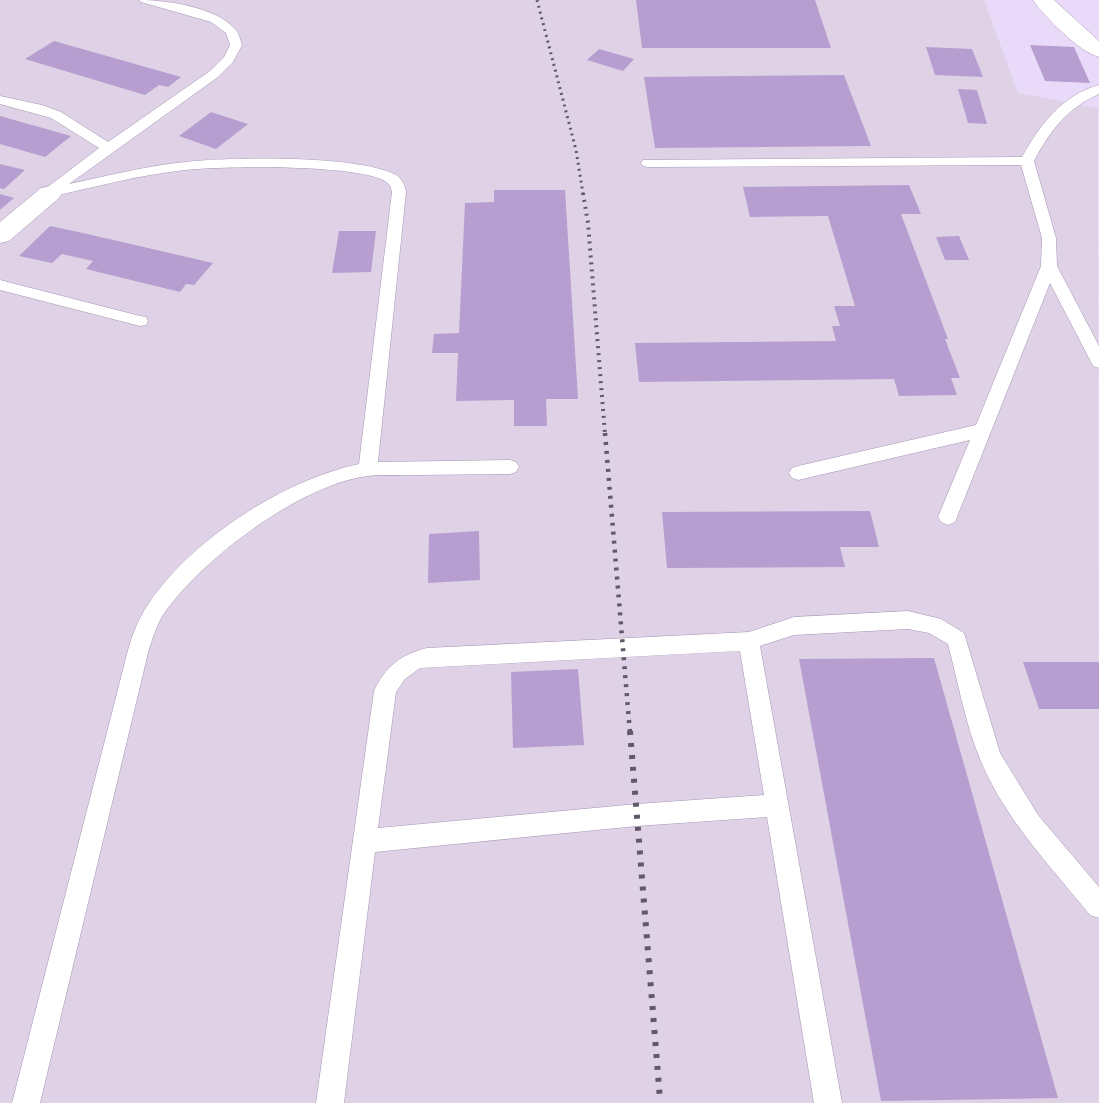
<svg xmlns="http://www.w3.org/2000/svg" width="1099" height="1103" font-family="Arial,sans-serif">
  <rect width="100%" height="100%" fill="#e9dafa"/>
  <polygon fill="#dfd2e6" points="0,0 984,0 1018,93 1098,108 1099,1103 0,1103"/>
  <g fill="#b69ed0">
    <polygon points="636,0 815,0 831,48 642,48"/>
    <polygon points="54,41 181,77 168,87 159,85 145,95 25,59"/>
    <polygon points="1030,45 1074,47 1090,83 1045,81"/>
    <polygon points="926,47 972,49 983,77 935,75"/>
    <polygon points="599,49 634,59 623,71 587,60"/>
    <polygon points="844,75 871,146 655,148 644,77"/>
    <polygon points="958,89 977,90 987,124 968,123"/>
    <polygon points="211,112 248,124 216,149 179,136"/>
    <polygon points="0,116 71,136 45,157 0,144"/>
    <polygon points="0,164 25,170 4,189 0,188"/>
    <polygon points="909,185 921,214 901,214 948,339 945,339 960,378 951,378 957,395 899,396 894,379 639,382 635,343 836,341 832,326 840,326 834,306 855,306 828,216 750,217 743,187"/>
    <polygon points="494,190 565,190 578,399 546,399 547,426 514,426 514,400 456,401 458,353 432,353 434,334 459,333 465,203 494,202"/>
    <polygon points="0,194 14,198 0,210"/>
    <polygon points="50,226 83,233 213,263 194,285 186,284 180,292 86,269 93,261 62,254 52,263 19,256"/>
    <polygon points="339,231 376,231 371,272 332,273"/>
    <polygon points="959,236 969,260 945,260 936,237"/>
    <polygon points="870,511 879,547 840,547 845,567 667,568 662,512"/>
    <polygon points="479,531 480,580 428,583 429,534"/>
    <polygon points="934,658 1058,1098 881,1101 799,659"/>
    <polygon points="1023,662 1099,662 1099,709 1039,709"/>
    <polygon points="578,669 584,745 513,748 511,672"/>
  </g>
  <g fill="none" stroke-linecap="round" stroke-linejoin="round">
    <g stroke="#a495b3" stroke-width="1">
      <g id="service">
        <path d="M139,0C166,0 215,7 234,28C239,32 240,39 242,45L233,62L218,77L69,184C107,176 146,166 185,162C231,157 354,155 394,174C401,177 405,185 406,192L378,462L510,460L516,462L519,467L516,472L510,474C478,474 446,475 414,475C399,476 383,474 368,476C301,484 200,560 163,615C156,626 152,640 148,653L40,1103H12L125,662C130,641 137,620 149,603C193,538 284,480 359,464L392,192C391,187 390,184 385,181C356,164 222,166 185,170C139,175 94,187 50,197L45,196L43,193L49,186L99,148L51,118L0,104V96L42,105L61,112L108,142L210,71L224,57L230,45L226,33L211,22L141,2Z"/>
        <path d="M1099,85V94C1067,108 1050,131 1034,161L1056,238L1057,266L1099,346V368L1093,366L1091,362L1050,283L955,522L948,525L941,522L938,517L970,440L798,480L792,478L789,473L792,468L798,466L976,425L1041,266L1042,238L1021,165L648,167L643,166L641,163L643,160L1022,157C1040,125 1062,95 1099,85Z"/>
        <polygon points="0,280 140,316 146,317 148,321 146,325 140,326 0,290"/>
        <path d="M908,611L941,619L964,633L1000,753L1038,815L1099,887V918L1090,915C1050,866 1004,818 980,759C965,723 958,682 948,644L929,633L908,629L794,635L760,646L842,1103H814L767,817L637,826L375,852L344,1103H316L374,691C386,666 400,655 427,648L749,632L794,617ZM740,651L764,795L637,804L378,828L396,692L405,679L420,668Z"/>
      </g>
    </g>
    <g stroke="#a495b3" stroke-width="1">
      <g id="minor">
        <path d="M1033,0H1054L1099,41V57C1079,52 1045,17 1033,0Z"/>
        <polygon points="50,186 59,188 62,193 59,198 9,241 0,243 0,222 41,188"/>
      </g>
    </g>
    <use href="#service" fill="#fff" fill-rule="evenodd"/>
    <use href="#minor" fill="#fff" fill-rule="evenodd"/>
    <polyline stroke="#61596a" stroke-width="3" stroke-dasharray="2 4" stroke-linecap="butt" points="537,0 576,150 583,194"/>
    <polyline stroke="#61596a" stroke-width="4" stroke-dasharray="2 5" stroke-linecap="butt" points="583,193 588,223 605,434"/>
    <polyline stroke="#61596a" stroke-width="4.5" stroke-dasharray="3 6" stroke-linecap="butt" points="605,433 630,733"/>
    <polyline stroke="#61596a" stroke-width="6" stroke-dasharray="4 8" stroke-linecap="butt" points="630,731 660,1099"/>
  </g>
</svg>
